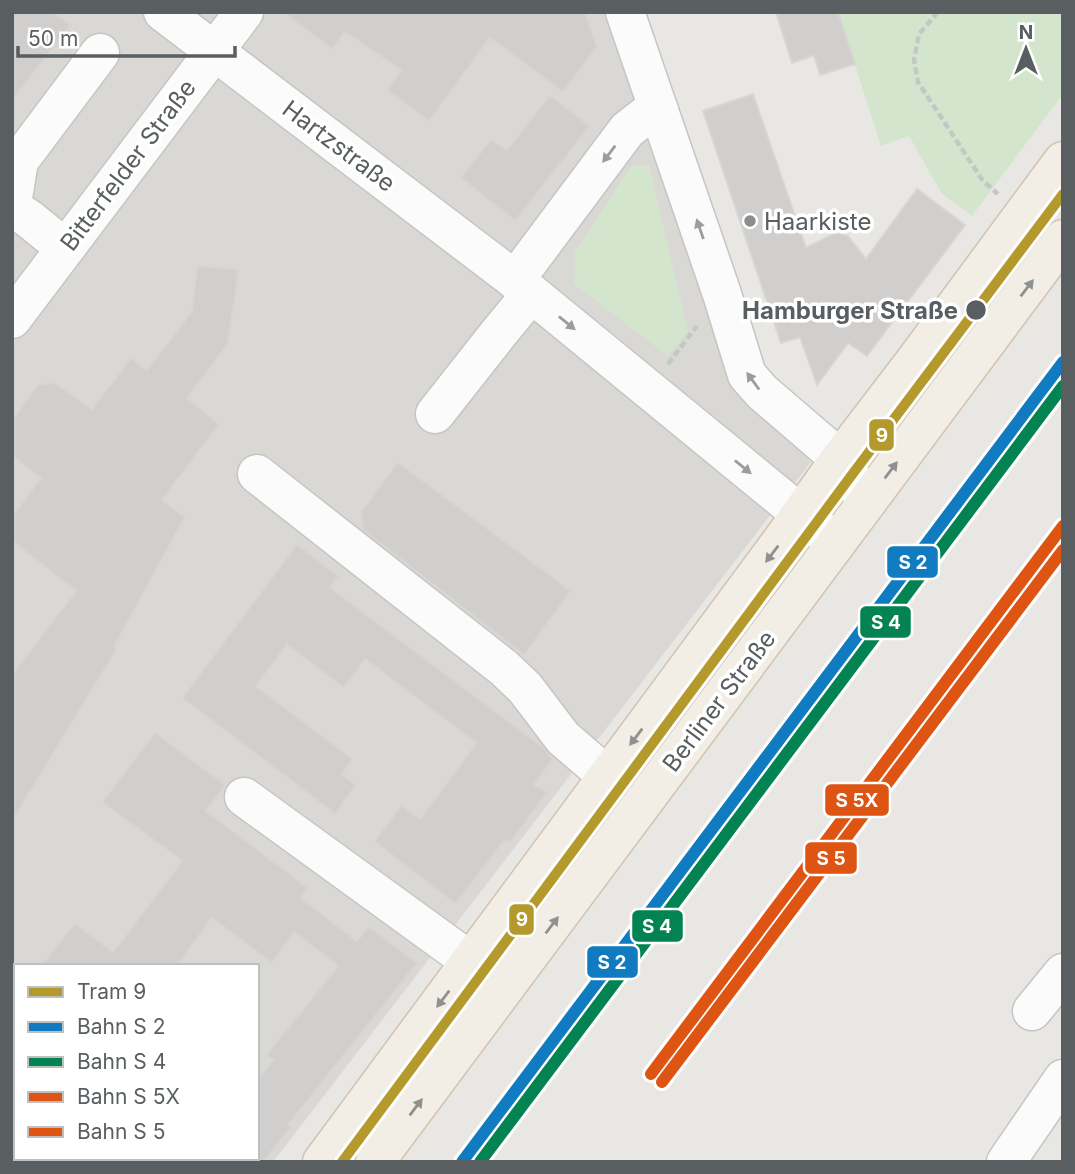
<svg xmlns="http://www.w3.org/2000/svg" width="1075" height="1174" font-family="Inter,sans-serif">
  <rect width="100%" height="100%" fill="#e9e7e3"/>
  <path fill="#dad8d4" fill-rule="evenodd" d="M12,12H606L732,386L811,462L273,1162H12ZM16,966H257V1158H16Z"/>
  <g fill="#d4e5ce">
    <polygon points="838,12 1063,12 1063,94 972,216 942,194 909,136 881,146"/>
    <polygon points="649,165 688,331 668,356 574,284 575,252 631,166"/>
  </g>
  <g fill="#d1cfcd" stroke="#d8d6d2" stroke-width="2">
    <polygon points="12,12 54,12 71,25 12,100"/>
    <polygon points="282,12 585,12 597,47 563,92 490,38 429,121 387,90 401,70 345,32 332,49"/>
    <polygon points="776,12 838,12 855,64 820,75 814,55 792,63"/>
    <polygon points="753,94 806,248 833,234 840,233 848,236 866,259 917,189 965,225 867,356 848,343 817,385 800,337 781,343 703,111"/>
    <polygon points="550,95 590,126 515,221 461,178 491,139 507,150"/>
    <polygon points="197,266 239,269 228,344 187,398 219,424 162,500 185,517 114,647 117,649 12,821 12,675 76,591 12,541 12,516 41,478 12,456 12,420 39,384 55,383 92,409 131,358 147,370 192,311"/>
    <polygon points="398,462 571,591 524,655 363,530 361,512"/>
    <polygon points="297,544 339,576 330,587 543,747 553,759 534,785 547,792 510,843 505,840 455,904 374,841 402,805 420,819 476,743 365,659 344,688 287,645 256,686 353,759 342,774 356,785 335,814 182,698"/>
    <polygon points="155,732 226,785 206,811 308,888 301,898 357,941 369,926 417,963 288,1125 291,1127 263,1162 257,1162 257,1080 273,1060 266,1055 338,966 294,932 272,963 212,918 177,966 41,966 75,923 113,952 182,861 102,802"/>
  </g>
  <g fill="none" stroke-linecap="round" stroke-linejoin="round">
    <g stroke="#c4c5c4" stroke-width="41">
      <g id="minor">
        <polyline points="163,12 515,280 824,533 835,545"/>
        <polyline points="625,12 722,294 747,375 762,392 840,459 867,502"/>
        <polyline points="12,204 19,161 100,53"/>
        <polyline points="12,208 28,218 65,248"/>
        <polyline points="515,280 627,130 645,116 659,110"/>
        <polyline points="12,319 244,12"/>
        <polyline points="435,414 498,334 531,294"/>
        <polyline points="257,474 504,668 525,688 563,738 607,776"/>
        <polyline points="244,797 470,961"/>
        <polyline points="1032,1011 1063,973"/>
        <polyline points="12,1082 16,1094"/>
        <polyline points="39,1158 41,1162"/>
        <polyline points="1006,1162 1063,1079"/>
      </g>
    </g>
    <g stroke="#d1c3b1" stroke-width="41">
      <g id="major">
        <polyline points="322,1162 783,539 840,459 915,361 1063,161"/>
        <polyline points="375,1162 1063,239"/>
      </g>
    </g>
    <g stroke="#c2c8c4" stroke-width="4.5" stroke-dasharray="7 3.5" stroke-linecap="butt">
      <polyline points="938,12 919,34 914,60 918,82 983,181 998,194"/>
      <polyline points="668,364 697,326"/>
    </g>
    <use href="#minor" stroke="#fcfbfb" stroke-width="38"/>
    <use href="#major" stroke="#f2eee6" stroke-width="38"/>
    <g stroke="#fff" stroke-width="18">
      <polyline id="rail-1" points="462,1162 1063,362"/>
    </g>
    <g stroke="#fff" stroke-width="18">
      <polyline id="rail-2" points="480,1162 1063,386"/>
    </g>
    <g stroke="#fff" stroke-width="18">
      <polyline id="rail-3" points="651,1074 1063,526"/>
    </g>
    <g stroke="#fff" stroke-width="18">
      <polyline id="rail-4" points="662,1082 1063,550"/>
    </g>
    <use href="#rail-1" stroke="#107bc0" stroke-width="12"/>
    <use href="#rail-2" stroke="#028351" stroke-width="12"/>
    <use href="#rail-3" stroke="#dd5413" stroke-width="12"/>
    <use href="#rail-4" stroke="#dd5413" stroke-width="12"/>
    <g stroke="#fff" stroke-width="16">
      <polyline id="tram-1" points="342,1162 851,476 1063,194"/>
    </g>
    <use href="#tram-1" stroke="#b49a2c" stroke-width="10"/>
  </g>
  <defs><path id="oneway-solid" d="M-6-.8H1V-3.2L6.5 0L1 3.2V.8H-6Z" transform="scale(1.75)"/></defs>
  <g fill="#9a9d9f">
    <use href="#oneway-solid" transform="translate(609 154) rotate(127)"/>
    <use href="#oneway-solid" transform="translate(700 229) rotate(-109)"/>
    <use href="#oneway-solid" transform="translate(567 323) rotate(39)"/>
    <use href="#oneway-solid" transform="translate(753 381) rotate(-126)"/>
    <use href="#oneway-solid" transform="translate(743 467) rotate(39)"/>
  </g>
  <g fill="#8f9090">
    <use href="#oneway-solid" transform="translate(1027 288) rotate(-53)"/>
    <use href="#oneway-solid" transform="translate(891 470) rotate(-53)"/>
    <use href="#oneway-solid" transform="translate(772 554) rotate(127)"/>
    <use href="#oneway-solid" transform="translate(636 737) rotate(127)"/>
    <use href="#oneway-solid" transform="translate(552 925) rotate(-53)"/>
    <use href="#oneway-solid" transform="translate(443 999) rotate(127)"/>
    <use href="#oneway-solid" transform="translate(416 1107) rotate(-53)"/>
  </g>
  <circle fill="#8b8e8e" stroke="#fff" stroke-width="2.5" cx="750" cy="221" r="7"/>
  <circle fill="#595e61" stroke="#fff" stroke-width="2.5" cx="976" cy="310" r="11"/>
  <g text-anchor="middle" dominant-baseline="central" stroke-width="7" stroke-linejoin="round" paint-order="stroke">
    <g font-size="24" fill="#595e61" stroke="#fff">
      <text transform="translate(339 146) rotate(37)">Hartzstraße</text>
      <text transform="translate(128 165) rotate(-53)">Bitterfelder Straße</text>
      <text transform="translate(719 701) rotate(-53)">Berliner Straße</text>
    </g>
    <g font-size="24" fill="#595e61" stroke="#fff" text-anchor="start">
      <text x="764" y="221">Haarkiste</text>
    </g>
    <g font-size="24" font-weight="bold" fill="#595e61" stroke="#fff" text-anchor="end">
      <text x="958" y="310">Hamburger Straße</text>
    </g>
  </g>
  <g stroke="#fff" stroke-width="2.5">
    <rect x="868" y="418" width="27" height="34" rx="7" fill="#b49a2c"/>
    <rect x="886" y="545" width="53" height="34" rx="7" fill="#107bc0"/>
    <rect x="859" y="605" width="53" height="34" rx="7" fill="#028351"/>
    <rect x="824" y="783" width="66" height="34" rx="7" fill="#dd5413"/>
    <rect x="804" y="841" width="54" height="34" rx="7" fill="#dd5413"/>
    <rect x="508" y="903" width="27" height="33" rx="7" fill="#b49a2c"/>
    <rect x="631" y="909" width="53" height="34" rx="7" fill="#028351"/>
    <rect x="586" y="945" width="53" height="34" rx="7" fill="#107bc0"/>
  </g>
  <g font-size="19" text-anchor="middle" font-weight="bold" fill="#fff">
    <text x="882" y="442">9</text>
    <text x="913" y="569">S 2</text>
    <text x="886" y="629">S 4</text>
    <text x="857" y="807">S 5X</text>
    <text x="831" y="865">S 5</text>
    <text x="522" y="926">9</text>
    <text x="657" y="933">S 4</text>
    <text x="612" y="969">S 2</text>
  </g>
  <rect width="1075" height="1174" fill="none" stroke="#595e61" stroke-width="28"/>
  <rect x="14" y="964" width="245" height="196" fill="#ffffff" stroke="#bdbfc0" stroke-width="2"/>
  <rect x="28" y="987" width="35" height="10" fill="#b49a2c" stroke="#bdbfc0" stroke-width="2"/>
  <text x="77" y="999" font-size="21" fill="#595e61">Tram 9</text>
  <rect x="28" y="1022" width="35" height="10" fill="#107bc0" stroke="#bdbfc0" stroke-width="2"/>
  <text x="77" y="1034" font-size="21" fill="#595e61">Bahn S 2</text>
  <rect x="28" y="1057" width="35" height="10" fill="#028351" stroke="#bdbfc0" stroke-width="2"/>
  <text x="77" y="1069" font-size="21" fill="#595e61">Bahn S 4</text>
  <rect x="28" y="1092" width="35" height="10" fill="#dd5413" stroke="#bdbfc0" stroke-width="2"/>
  <text x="77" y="1104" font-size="21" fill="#595e61">Bahn S 5X</text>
  <rect x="28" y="1127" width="35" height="10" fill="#dd5413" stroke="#bdbfc0" stroke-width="2"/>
  <text x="77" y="1139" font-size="21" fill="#595e61">Bahn S 5</text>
  <g transform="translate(1026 49)" stroke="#ffffff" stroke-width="5" paint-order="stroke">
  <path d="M0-5L12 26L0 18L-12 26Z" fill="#595e61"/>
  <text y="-10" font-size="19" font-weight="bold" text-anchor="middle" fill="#595e61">N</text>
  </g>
  <path d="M18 46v10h217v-10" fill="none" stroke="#595e61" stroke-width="3.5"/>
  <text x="28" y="46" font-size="21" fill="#595e61" stroke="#ffffff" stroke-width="5" paint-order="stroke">50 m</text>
</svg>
